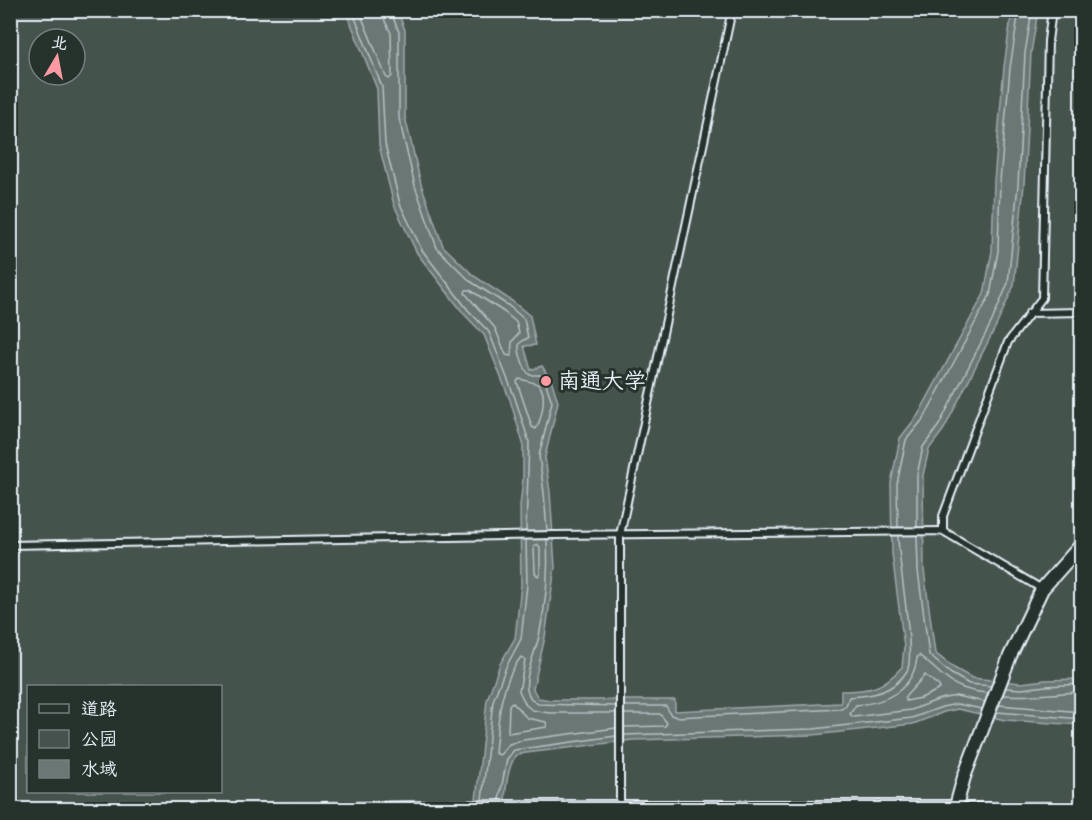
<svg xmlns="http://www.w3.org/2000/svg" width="1092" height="820" font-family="'Comic Neue','LXGW WenKai TC',sans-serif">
  <rect width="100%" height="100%" fill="#2e3b35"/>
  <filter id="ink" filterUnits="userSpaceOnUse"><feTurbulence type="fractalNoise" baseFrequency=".0167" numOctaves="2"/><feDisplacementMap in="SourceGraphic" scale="12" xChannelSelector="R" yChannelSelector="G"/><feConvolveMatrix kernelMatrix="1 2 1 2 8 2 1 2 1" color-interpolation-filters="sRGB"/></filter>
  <g filter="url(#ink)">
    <path fill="#45524e" stroke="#96a2a3" stroke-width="1.5" fill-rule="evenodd" d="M10,11H1081V809H11ZM39,39H75V75H39ZM28,686H220V792H28Z"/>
    <path fill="#6b7775" stroke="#9da8a9" stroke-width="1.5" d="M346,11H392L399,15L405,30V117L421,184L443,246L474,276L512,301L530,316L536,345L524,346L531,370L542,366L552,382L558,402L545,457L550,492L555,567L545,637L533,689L538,698L550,700H675V711L841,703V691C870,691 882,689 902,667L904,647L892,554L891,483L900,438L918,415L984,294L992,251L994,181L1004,67L1011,17L1014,11H1038L1031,53L1024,185L1014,285L997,324L944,429L929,449L923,475L924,570L935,653L954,668L972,678L1021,683L1045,680L1081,679V725L1005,720L958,709L944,712L913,724L813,735L633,740L526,753L516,755C506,770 506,792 504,809H475L487,700L500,664L515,638L521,585L520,506L523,479V443L510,400L484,335L464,314L417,253L394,205L379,145L377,89Z"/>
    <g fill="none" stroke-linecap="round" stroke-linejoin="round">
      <g stroke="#b6c0c4" stroke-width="1.5">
        <polyline points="352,10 382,87 385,144 400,204 422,250 468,310 489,332 515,398 529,442 526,531"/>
        <polyline points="359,10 386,77 389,79 392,76 391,33 383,17 382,10"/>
        <path d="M390,10L399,32V118L415,186L437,248L470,281L509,306L524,319L528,338C525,339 522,341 520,343C516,349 525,372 530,375H540L546,384L552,402L539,456L544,493L547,531"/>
        <polygon points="466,290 470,290 504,312 516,322 519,333 512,342 511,356 506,355 495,328 465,293"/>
        <path d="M519,379C521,379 535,383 537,384C549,391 541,420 536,429L532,427L517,382Z"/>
        <polyline points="898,527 897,484 906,440 924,418 990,295 998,251 1000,181 1010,68 1019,10"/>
        <polyline points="917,527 917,475 923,447 939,425 992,321 1008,283 1018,185 1025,53 1032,10"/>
        <polyline points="917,536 918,571 929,655 950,673 969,684 991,686"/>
        <path d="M547,540C549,572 546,604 539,636C536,650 524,677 527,690C528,696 533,702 538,704L616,706"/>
        <polygon points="537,544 540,547 540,574 538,576 535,573 534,547"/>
        <polygon points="925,675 939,686 940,689 921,698 906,701 905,697"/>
        <polyline points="1006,688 1022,689 1046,686 1082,684"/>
        <path d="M1003,695C1029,697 1055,693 1082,692"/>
        <polygon points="512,702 527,718 546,722 547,727 508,733 509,705"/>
        <path d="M985,702L956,696L940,699L911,710L853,717L850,714L856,705C886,703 913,690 917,658L919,655C945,676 950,690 988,693"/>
        <polyline points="999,705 1082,712"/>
        <path d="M624,706H666L671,715L676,717L841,709L846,706L849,697C872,696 894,692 907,671C916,656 898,561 898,536"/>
        <polyline points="997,712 1082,719"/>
        <path d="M616,713H549L532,710L526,705L519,691L525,660L521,657C500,683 498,721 495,753L500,755L509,744L523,740L616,728"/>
        <polyline points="624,714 660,714 667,723 665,726 624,727"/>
        <polyline points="624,735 813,729 912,718 942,707 957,704 982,709"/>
        <polyline points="482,800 493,701 506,667 521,639 527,585 526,540"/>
        <polyline points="499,800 507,759 514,750 616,736"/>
      </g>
      <g stroke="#e8f1f8" stroke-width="10">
        <g id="service">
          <polyline points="1029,313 1082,312"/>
          <polyline points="943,531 943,516 1008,342 1042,298 1048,41 1052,10"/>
          <polyline points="10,545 555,535 943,531 1042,589"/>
          <polyline points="956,807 1082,806"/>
          <polyline points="620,808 620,535 732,10"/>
        </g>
      </g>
      <g stroke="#e8f1f8" stroke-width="16">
        <g id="minor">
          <polyline points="290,810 509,807 956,807"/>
          <polyline points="955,810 964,777 1010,656 1042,589 1082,544"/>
        </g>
      </g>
      <use href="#service" stroke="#26332d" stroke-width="6"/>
      <use href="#minor" stroke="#26332d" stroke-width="12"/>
    </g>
  </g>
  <circle fill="#ff9aa2" stroke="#26332d" stroke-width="2" cx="546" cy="381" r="6"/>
  <g text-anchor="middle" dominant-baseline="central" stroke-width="6" stroke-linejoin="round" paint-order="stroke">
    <g font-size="22" fill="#e8f1f8" stroke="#26332d" text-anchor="start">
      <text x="558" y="381">南通大学</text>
    </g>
  </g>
  <rect width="1092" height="820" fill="none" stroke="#26332d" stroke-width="36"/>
  <rect x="18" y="18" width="1056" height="784" fill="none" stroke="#e8f1f8" stroke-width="2" filter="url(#ink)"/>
  <rect x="27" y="685" width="195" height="108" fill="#26332d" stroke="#747f7e" stroke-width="1.5"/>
  <rect x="39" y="704" width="30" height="9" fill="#26332d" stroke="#747f7e" stroke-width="1.5"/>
  <text x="81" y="715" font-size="18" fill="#e8f1f8">道路</text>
  <rect x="39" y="730" width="30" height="18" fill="#45524e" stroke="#747f7e" stroke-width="1.5"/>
  <text x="81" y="745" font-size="18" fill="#e8f1f8">公园</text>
  <rect x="39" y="760" width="30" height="18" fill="#6b7775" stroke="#747f7e" stroke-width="1.5"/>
  <text x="81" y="775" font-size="18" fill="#e8f1f8">水域</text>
  <g transform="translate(57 57) rotate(10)"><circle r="28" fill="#26332d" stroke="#747f7e" stroke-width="1.5"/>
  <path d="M0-4.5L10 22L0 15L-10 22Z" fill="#ff9aa2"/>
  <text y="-9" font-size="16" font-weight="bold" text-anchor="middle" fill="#e8f1f8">北</text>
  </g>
</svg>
